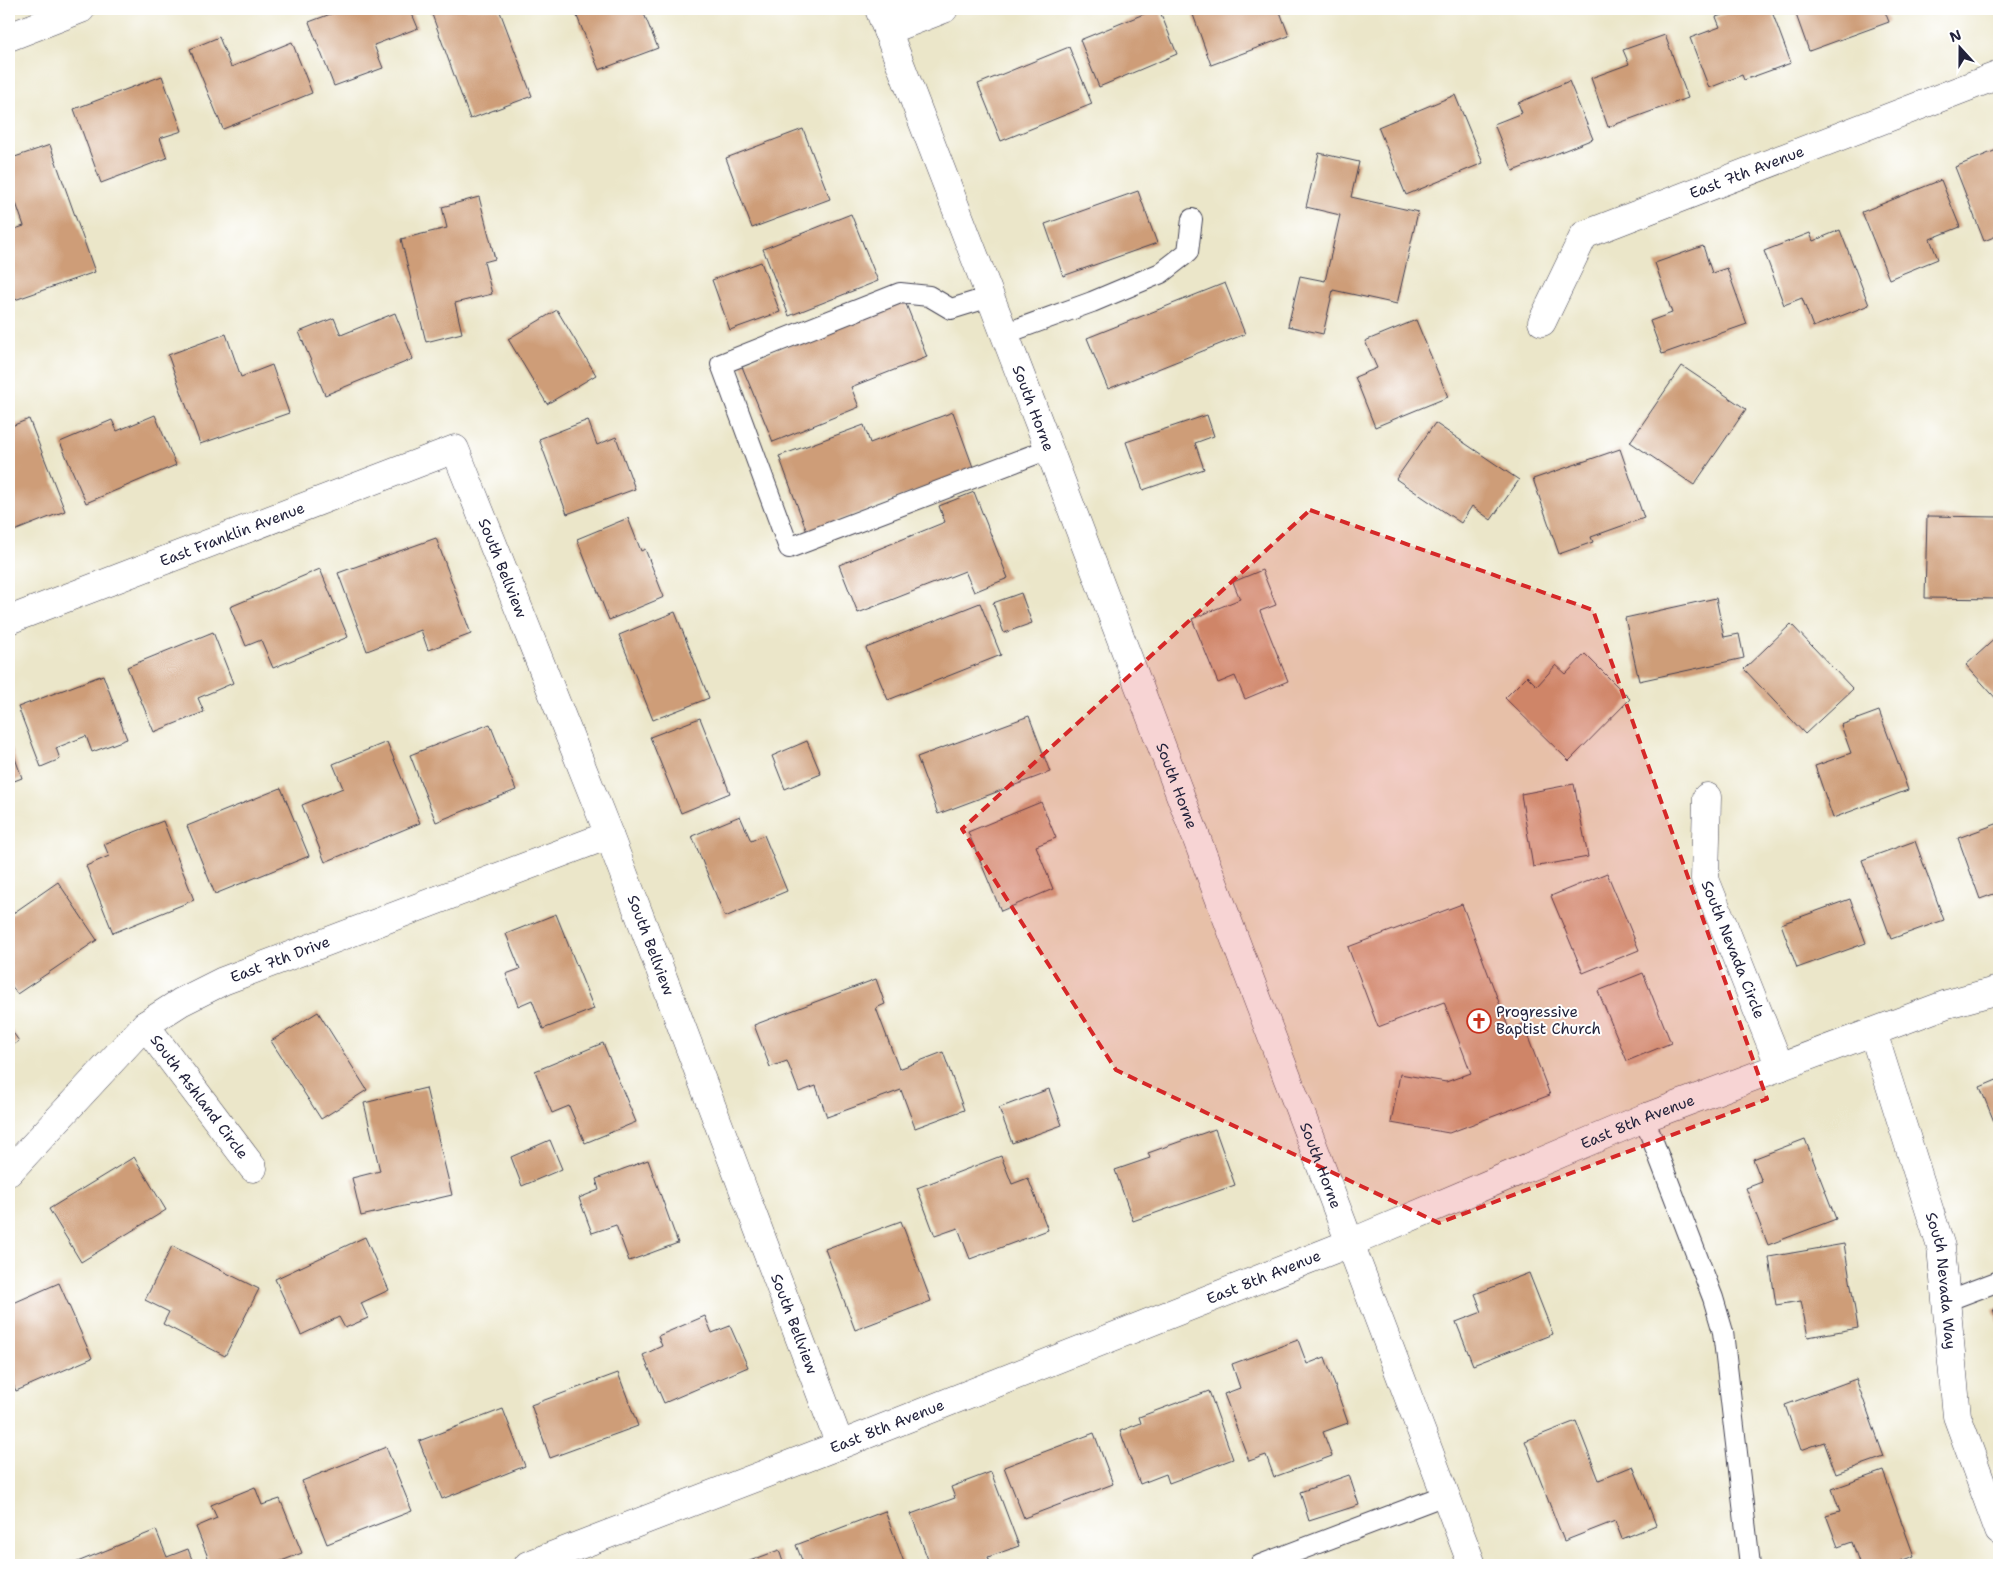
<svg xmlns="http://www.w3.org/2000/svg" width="2008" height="1574" font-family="'Shantell Sans',sans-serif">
  <rect width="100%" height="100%" fill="#fff"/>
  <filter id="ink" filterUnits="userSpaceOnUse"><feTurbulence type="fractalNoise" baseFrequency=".02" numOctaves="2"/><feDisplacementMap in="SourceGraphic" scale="10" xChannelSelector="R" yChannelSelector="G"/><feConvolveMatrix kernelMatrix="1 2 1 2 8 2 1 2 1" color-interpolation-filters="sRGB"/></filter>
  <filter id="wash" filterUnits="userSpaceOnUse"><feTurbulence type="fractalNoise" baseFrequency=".0096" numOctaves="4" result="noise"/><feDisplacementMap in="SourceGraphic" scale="20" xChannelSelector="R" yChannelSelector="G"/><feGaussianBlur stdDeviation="1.12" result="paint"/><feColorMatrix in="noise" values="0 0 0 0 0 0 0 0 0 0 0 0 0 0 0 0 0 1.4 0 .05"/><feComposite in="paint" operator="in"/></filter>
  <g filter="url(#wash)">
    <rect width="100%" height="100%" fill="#ebe6c9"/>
    <g id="blocks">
      <g fill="#ce9d78">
        <polygon points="344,9 410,9 418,28 374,45 383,68 334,86 309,22"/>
        <polygon points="430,9 499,9 532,96 470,119"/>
        <polygon points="574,9 642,9 658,48 599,70"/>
        <polygon points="1156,9 1159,9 1177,54 1099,87 1080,40"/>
        <polygon points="1191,9 1279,9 1289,36 1211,65"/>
        <polygon points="1740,9 1771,9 1791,63 1744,80 1742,75 1709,88 1690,38 1720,27 1716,17"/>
        <polygon points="1794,9 1884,9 1889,22 1809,51"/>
        <polygon points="1665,35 1688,98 1608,127 1591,78 1629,64 1623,50"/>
        <polygon points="219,37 231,67 292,42 312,93 223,129 190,49"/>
        <polygon points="1069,47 1092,104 1001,141 978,84"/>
        <polygon points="162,76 182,131 160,138 167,158 101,183 74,109"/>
        <polygon points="1569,81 1593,139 1513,171 1494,124 1522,113 1518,103"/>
        <polygon points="1455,95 1483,163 1406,195 1378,127"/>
        <polygon points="803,129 830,199 752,228 726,158"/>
        <polygon points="50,145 95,272 9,302 9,231 24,226 16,203 9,206 9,159"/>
        <polygon points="1999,149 1999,235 1984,241 1955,167"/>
        <polygon points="1319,153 1359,162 1351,197 1418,212 1397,304 1333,290 1323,334 1288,326 1300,276 1325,281 1340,215 1306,207"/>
        <polygon points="1941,180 1960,227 1930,239 1938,259 1889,279 1862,212"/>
        <polygon points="1138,191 1157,243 1063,276 1045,224"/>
        <polygon points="479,197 495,259 484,262 492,294 455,303 462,333 426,342 401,239 447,228 442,207"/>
        <polygon points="851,214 878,281 789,316 763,249"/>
        <polygon points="1840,230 1869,305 1813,327 1802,298 1784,305 1764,251 1810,233 1813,241"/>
        <polygon points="1703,246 1712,273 1727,268 1747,324 1662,354 1650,321 1672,313 1655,263"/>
        <polygon points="761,262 780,312 730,330 712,280"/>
        <polygon points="1225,283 1245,334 1108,389 1087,338"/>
        <polygon points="904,299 927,357 851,387 859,407 773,442 741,364"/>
        <polygon points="557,310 596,375 547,404 508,339"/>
        <polygon points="395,313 413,359 325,395 299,332 334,318 341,335"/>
        <polygon points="1416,320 1448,397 1375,427 1355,377 1377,368 1365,341"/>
        <polygon points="226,334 241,377 272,365 289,413 200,444 168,355"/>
        <polygon points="1682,366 1746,409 1694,485 1630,442"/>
        <polygon points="953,412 974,470 807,532 779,456 864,425 870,443"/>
        <polygon points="155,415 176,465 86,503 60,442 112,420 117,431"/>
        <polygon points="1207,415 1214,436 1195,443 1204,469 1143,490 1126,442"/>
        <polygon points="29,419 65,511 9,533 9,427"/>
        <polygon points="588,420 597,445 616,437 635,489 567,514 539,439"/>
        <polygon points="1435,423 1519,480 1491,520 1472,506 1461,523 1396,479"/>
        <polygon points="1620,449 1644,518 1591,537 1593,542 1559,554 1533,479"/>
        <polygon points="974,492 1008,578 974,592 965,571 858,613 839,565 945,522 939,506"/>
        <polygon points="1927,516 1999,517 1999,599 1925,598"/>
        <polygon points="628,518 641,551 645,549 664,597 609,620 577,539"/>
        <polygon points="436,538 471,634 428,650 421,630 367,651 338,573"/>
        <polygon points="320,569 348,637 273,668 261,640 246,646 230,607"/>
        <polygon points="1262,570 1276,605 1260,611 1288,681 1245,699 1235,676 1218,683 1192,619 1240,599 1233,582"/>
        <polygon points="1021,593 1032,623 1004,633 993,603"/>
        <polygon points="1716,598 1724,637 1739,634 1744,658 1639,681 1625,618"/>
        <polygon points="980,603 1001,655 888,700 866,648"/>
        <polygon points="675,612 709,698 653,720 619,635"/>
        <polygon points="1791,624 1853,689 1805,734 1744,669"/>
        <polygon points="213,632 233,683 198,698 204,712 154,732 127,667"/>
        <polygon points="1999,635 1999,702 1966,665"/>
        <polygon points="1585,654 1630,699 1569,761 1505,698 1527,676 1537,686 1556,665 1566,674"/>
        <polygon points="103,675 127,739 92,752 86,736 56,748 60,759 41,767 18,707"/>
        <polygon points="1879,711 1908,790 1833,818 1815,766 1851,753 1841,725"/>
        <polygon points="1029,716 1050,772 938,814 917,757"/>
        <polygon points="700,718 730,793 681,813 650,737"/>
        <polygon points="490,724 516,790 436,822 410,755"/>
        <polygon points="9,741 22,778 9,783"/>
        <polygon points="807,741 821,774 785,789 772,756"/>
        <polygon points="387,742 420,823 325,862 302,805 343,788 333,764"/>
        <polygon points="1574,784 1588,857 1533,867 1521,794"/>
        <polygon points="281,788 309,856 215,894 187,826"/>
        <polygon points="1041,802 1056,838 1036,846 1053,889 1001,911 968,832"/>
        <polygon points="740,816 751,841 764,835 787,891 725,917 692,836"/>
        <polygon points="163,821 194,900 113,933 86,866 109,856 104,844"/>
        <polygon points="1999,823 1999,892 1980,899 1958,838"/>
        <polygon points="1915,841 1944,920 1891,939 1862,860"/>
        <polygon points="1607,873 1639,950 1583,973 1551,896"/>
        <polygon points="58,882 97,940 17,994 9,982 9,916"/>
        <polygon points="1850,899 1866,943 1797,968 1781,924"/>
        <polygon points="1462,904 1509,1029 1523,1024 1550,1095 1449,1133 1391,1123 1400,1074 1446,1082 1471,1073 1444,1002 1378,1027 1348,947"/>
        <polygon points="556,914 594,1009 543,1029 532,1000 518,1006 506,974 520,969 506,934"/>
        <polygon points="1643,973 1671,1043 1627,1061 1598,991"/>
        <polygon points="876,979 885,1004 876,1008 899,1069 943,1052 964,1110 915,1128 901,1090 827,1117 816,1086 799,1092 787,1061 770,1067 754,1025"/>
        <polygon points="318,1012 367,1090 321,1119 271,1041"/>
        <polygon points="9,1027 19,1041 9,1048"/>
        <polygon points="603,1043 636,1122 585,1143 569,1106 552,1113 535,1071"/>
        <polygon points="1999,1079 1999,1134 1980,1087"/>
        <polygon points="426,1088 452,1195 361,1216 352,1178 380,1171 364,1103"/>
        <polygon points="1049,1089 1062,1125 1012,1143 999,1108"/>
        <polygon points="1215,1129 1235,1185 1133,1221 1115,1170 1150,1158 1148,1153"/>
        <polygon points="1805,1139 1836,1219 1768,1245 1746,1188 1762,1182 1753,1159"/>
        <polygon points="550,1140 562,1169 522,1186 511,1157"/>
        <polygon points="1001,1156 1012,1184 1028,1178 1048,1230 970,1259 958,1228 935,1236 917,1188"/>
        <polygon points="134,1157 166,1210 81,1262 49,1209"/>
        <polygon points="648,1160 678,1243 629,1261 616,1225 592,1233 579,1198 599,1190 596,1179"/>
        <polygon points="901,1221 931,1301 855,1330 825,1249"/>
        <polygon points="365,1237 389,1290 361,1303 368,1318 345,1328 339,1317 301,1335 275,1279"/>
        <polygon points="1844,1244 1858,1328 1808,1337 1801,1301 1776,1305 1769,1257"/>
        <polygon points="172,1246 259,1289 225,1356 163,1324 169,1312 145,1300"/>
        <polygon points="1529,1273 1553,1334 1473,1365 1456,1322 1482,1312 1475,1294"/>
        <polygon points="59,1283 92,1358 16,1391 9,1375 9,1305"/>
        <polygon points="1999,1306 1999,1327 1993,1309"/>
        <polygon points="705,1316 712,1333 730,1326 748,1367 664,1403 643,1355 662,1346 658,1336"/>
        <polygon points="1298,1340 1307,1364 1325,1357 1348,1423 1323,1432 1332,1456 1274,1477 1266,1455 1249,1461 1224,1394 1240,1388 1232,1364"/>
        <polygon points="618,1373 638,1426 550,1458 531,1405"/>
        <polygon points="1856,1379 1884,1457 1836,1474 1824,1442 1801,1450 1785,1405"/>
        <polygon points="1209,1391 1233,1459 1169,1483 1166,1474 1140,1484 1120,1431 1141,1423 1139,1417"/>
        <polygon points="503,1409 525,1466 442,1499 419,1441"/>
        <polygon points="1576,1421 1599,1480 1633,1466 1656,1525 1622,1539 1615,1521 1564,1541 1525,1441"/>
        <polygon points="1094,1433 1113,1484 1024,1518 1004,1467"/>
        <polygon points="386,1447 412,1511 327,1544 302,1481"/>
        <polygon points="1883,1471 1914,1556 1889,1565 1860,1565 1852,1542 1838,1547 1826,1515 1840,1511 1832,1489"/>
        <polygon points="991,1472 1019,1546 988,1557 991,1565 930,1565 911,1514 955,1498 951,1487"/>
        <polygon points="1349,1475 1359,1505 1309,1521 1300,1492"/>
        <polygon points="255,1487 262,1505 280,1499 302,1553 271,1565 211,1565 196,1527 217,1518 211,1505"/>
        <polygon points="885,1511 905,1565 804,1565 796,1545"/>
        <polygon points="156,1530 167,1557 188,1549 194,1565 76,1565 75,1563"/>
        <polygon points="779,1550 784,1565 739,1565"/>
      </g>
    </g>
  </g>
  <g filter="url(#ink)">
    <use href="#blocks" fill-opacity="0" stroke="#403f50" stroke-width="1"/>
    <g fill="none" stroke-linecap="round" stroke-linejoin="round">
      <g stroke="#403f50" stroke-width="22">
        <g id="lane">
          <polyline points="990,297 951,309 929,296 900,293 721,364 789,548 1049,449"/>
          <polyline points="1004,334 1092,302 1161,273 1188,252 1192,219"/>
          <polyline points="1644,1118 1713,1298 1723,1332 1750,1565"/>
          <polyline points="1946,1301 1999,1281"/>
          <polyline points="1260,1565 1445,1495"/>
        </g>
      </g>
      <g stroke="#403f50" stroke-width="29">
        <g id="street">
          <polyline points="887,31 944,9"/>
          <polyline points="9,37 81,9"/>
          <path id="s1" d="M1542,322L1584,235L1999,75"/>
          <path id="s2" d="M9,620L455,449L609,835L840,1445"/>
          <path id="s3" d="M1707,797L1705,879L1780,1067"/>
          <path id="s4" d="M145,1025L253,1168"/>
          <path id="s5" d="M1873,1032L1941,1247L1957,1416L1999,1531"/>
          <path id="s6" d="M9,1172L145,1025L181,1002L223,981L609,835"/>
          <path id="s7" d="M528,1565L840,1445L1350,1243L1644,1118L1947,1004L1999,990"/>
        </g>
      </g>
      <g stroke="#403f50" stroke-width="29">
        <g id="secondary">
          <path id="s8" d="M879,9L1049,449L1472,1565"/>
        </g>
      </g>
      <use href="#lane" stroke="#fff" stroke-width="20"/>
      <use href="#street" stroke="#fff" stroke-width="28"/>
      <use href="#secondary" stroke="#fff" stroke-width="28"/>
    </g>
  </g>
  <path fill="#d62828" fill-opacity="0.2" stroke="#d62828" stroke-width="4" stroke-dasharray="10 6" stroke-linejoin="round" d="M1310,510L1593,610L1767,1099L1439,1223L1116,1070L962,829Z"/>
  <defs>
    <g id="church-ring" transform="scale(1.25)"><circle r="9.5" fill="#fff" stroke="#c8321e" stroke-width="1.5"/><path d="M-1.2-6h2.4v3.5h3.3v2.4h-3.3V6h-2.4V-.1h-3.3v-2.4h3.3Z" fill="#c8321e"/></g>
  </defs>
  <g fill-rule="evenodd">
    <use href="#church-ring" x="1479" y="1021"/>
  </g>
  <g text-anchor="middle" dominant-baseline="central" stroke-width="4" stroke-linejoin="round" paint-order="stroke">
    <g font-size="15" fill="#22223b" stroke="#fff">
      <text stroke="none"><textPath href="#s1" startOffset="271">East 7th Avenue</textPath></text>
      <text stroke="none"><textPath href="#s8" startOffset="428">South Horne</textPath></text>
      <text stroke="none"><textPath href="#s2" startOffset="239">East Franklin Avenue</textPath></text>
      <text stroke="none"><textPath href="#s2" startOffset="606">South Bellview</textPath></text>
      <text stroke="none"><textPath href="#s8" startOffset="832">South Horne</textPath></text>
      <text stroke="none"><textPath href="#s2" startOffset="1011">South Bellview</textPath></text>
      <text stroke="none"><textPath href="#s3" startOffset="158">South Nevada Circle</textPath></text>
      <text stroke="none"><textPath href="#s6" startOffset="351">East 7th Drive</textPath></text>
      <text stroke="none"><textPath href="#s4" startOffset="90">South Ashland Circle</textPath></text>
      <text stroke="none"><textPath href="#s7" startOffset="1195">East 8th Avenue</textPath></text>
      <text stroke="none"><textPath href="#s8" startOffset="1238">South Horne</textPath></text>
      <text stroke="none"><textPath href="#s7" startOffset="790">East 8th Avenue</textPath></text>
      <text stroke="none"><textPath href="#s5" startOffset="259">South Nevada Way</textPath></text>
      <text stroke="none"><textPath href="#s2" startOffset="1416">South Bellview</textPath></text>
      <text stroke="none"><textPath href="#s7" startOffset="385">East 8th Avenue</textPath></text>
    </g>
    <g font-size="15" fill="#22223b" stroke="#fff" text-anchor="start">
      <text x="1496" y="1012">Progressive<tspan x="1496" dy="17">Baptist Church</tspan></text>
    </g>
  </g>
  <rect width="2008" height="1574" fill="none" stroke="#fff" stroke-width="30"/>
  <g transform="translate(1960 48) rotate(339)" stroke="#ffffff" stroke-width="4" paint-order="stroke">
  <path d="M0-4L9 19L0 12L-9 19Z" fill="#22223b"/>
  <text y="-8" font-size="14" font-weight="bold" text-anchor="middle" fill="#22223b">N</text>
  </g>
</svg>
